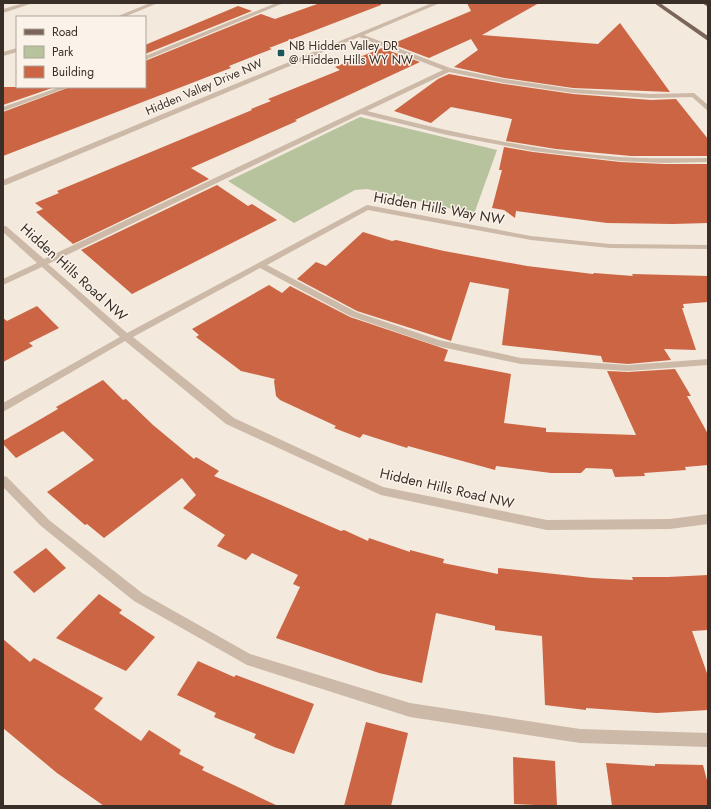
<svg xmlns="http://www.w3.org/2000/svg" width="711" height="809" font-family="Jost,sans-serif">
  <rect width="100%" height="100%" fill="#f3e9dd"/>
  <polygon fill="#b6c39c" points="360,117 497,150 474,214 367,189 355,190 294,223 228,181"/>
  <g fill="#cb6543">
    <polygon points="320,3 381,3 381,5 269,48 272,49 229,66 231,68 215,74 3,156 3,112 70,87 145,87 145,61 261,14 275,19"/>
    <polygon points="467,3 539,3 482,35 598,44 620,23 670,92 573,88 504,78 454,67 478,50 471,39 429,58 392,44 471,11"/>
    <polygon points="238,6 252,11 145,54 145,45"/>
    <polygon points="382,48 420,62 295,120 297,121 191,168 209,179 73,244 36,212 43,209 35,203 59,193 57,191 252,110 251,109 271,101 268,99 340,70 335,67"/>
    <polygon points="449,74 504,84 573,94 651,100 676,99 708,139 708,156 631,156 556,149 506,141 512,119 451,107 431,123 394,111 438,79"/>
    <polygon points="3,87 55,87 3,105"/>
    <polygon points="504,147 533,152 620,162 664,164 708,164 708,223 673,224 607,223 516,211 515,218 504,210 492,208 502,170 499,170"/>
    <polygon points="217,185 248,206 252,204 277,220 132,294 81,250"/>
    <polygon points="363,232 392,241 396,240 444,251 527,266 593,274 594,273 633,276 632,274 708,276 708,302 683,304 684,308 682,308 696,350 664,349 671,360 628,364 603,362 601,356 502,345 509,289 470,282 451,341 357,311 297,279 316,262 326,266"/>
    <polygon points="269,285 282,293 290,286 350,317 448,350 444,361 511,374 504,423 546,428 546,432 636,435 607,371 628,372 675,369 691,396 687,396 708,434 708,465 685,467 686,470 644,473 645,476 615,477 612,469 586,468 581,473 551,473 496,466 495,470 408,446 407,448 363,434 360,438 334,428 336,426 280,400 276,396 274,381 275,379 241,371 196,337 199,335 192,329"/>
    <polygon points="37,306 59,328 29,343 33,346 3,362 3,318 7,321"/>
    <polygon points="103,380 123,400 126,399 153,425 194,459 196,457 219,471 214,476 341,531 344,530 368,541 369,538 410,552 410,550 444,559 443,563 498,574 498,568 592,578 633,580 632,577 668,577 708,575 708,630 692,631 708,676 708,710 657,713 586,708 586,710 545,705 542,636 495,630 495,626 436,613 422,683 379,673 276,638 300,587 293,584 298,575 252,553 246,560 217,546 225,535 183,508 196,495 182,478 104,538 87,524 85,525 47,492 94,460 63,431 16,458 3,444 3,441 58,409 56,407"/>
    <polygon points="46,548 66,568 34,593 13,572"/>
    <polygon points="99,594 122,610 119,613 155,637 126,671 56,638"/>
    <polygon points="3,639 30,662 34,658 103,698 94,709 141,741 149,730 181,750 179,754 204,767 202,770 278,806 104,806 57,773 3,728"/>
    <polygon points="198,661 234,677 236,675 314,704 294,754 274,747 254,738 256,734 214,717 216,713 177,695"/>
    <polygon points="366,722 408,733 391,806 344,806"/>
    <polygon points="513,757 555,761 557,806 514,804"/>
    <polygon points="606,763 655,766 655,764 703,765 708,784 708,806 612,806"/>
  </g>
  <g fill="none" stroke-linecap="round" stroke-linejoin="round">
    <g fill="#ccb9a8" fill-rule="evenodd">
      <polygon points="24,3 33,3 3,13 3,9"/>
      <polygon points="150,3 158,3 124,17 116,17"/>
      <polygon points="276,3 284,3 145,60 145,56"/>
      <path d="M432,3H440L364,35L450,68L504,79L573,89L651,94L694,93L708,105V111L692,97L651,98L573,93L504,83L449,72L367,111C450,132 534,151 620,157C649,159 679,158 708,158V162L664,163L620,161L533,151L447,135L361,114L48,264L127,333L367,205L531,236L610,244L708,245V249L610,248L531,240L368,210L267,265L356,312L439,340L521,358L628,365L708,359V365L628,371L521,364L437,346L350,316L260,268L133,337L234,418L383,487L547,520L670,519L708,514V524L670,529L547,530L381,495L226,424L125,341L3,412V403L120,337L42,267L3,285V279L37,263L3,232V226H6L44,259L443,70L359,37L6,185H3V180Z"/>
      <polygon points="17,48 17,52 3,56 3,52"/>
      <polygon points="60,87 69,87 3,111 3,107"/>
      <polygon points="3,476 7,477 49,520 142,593 250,654 410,703 580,729 708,733 708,747 580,743 410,717 247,665 134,601 41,526 3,487"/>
    </g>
    <g fill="#7b6559" fill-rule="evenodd">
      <polygon points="654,3 660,3 708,36 708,41"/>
      <polygon points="702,3 708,3 708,7"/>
    </g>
  </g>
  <rect fill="#1c575c" stroke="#fbf3e9" stroke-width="1.5" x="277" y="49" width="8" height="8" rx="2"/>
  <g text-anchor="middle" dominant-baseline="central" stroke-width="3" stroke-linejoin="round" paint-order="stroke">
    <g font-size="12" fill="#392e28" stroke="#fbf3e9" text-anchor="start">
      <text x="289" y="46">NB Hidden Valley DR<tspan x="289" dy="14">@ Hidden Hills WY NW</tspan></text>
    </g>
    <g font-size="12" fill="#392e28" stroke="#fbf3e9">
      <text transform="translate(204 87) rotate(-23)">Hidden Valley Drive NW</text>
    </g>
    <g font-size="14" fill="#392e28" stroke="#fbf3e9">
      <text transform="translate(439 208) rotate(10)">Hidden Hills Way NW</text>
      <text transform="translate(74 272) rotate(42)">Hidden Hills Road NW</text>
      <text transform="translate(447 488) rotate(13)">Hidden Hills Road NW</text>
    </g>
  </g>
  <rect width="711" height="809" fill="none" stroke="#392e28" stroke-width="8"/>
  <rect x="16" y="16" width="130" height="72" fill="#fbf3e9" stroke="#ada49c"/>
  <rect x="24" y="29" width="20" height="6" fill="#7b6559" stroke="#ada49c"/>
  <text x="52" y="36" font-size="12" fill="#392e28">Road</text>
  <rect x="24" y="46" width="20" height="12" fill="#b6c39c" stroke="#ada49c"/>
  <text x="52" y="56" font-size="12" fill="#392e28">Park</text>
  <rect x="24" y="66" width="20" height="12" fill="#cb6543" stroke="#ada49c"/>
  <text x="52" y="76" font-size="12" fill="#392e28">Building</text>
</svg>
